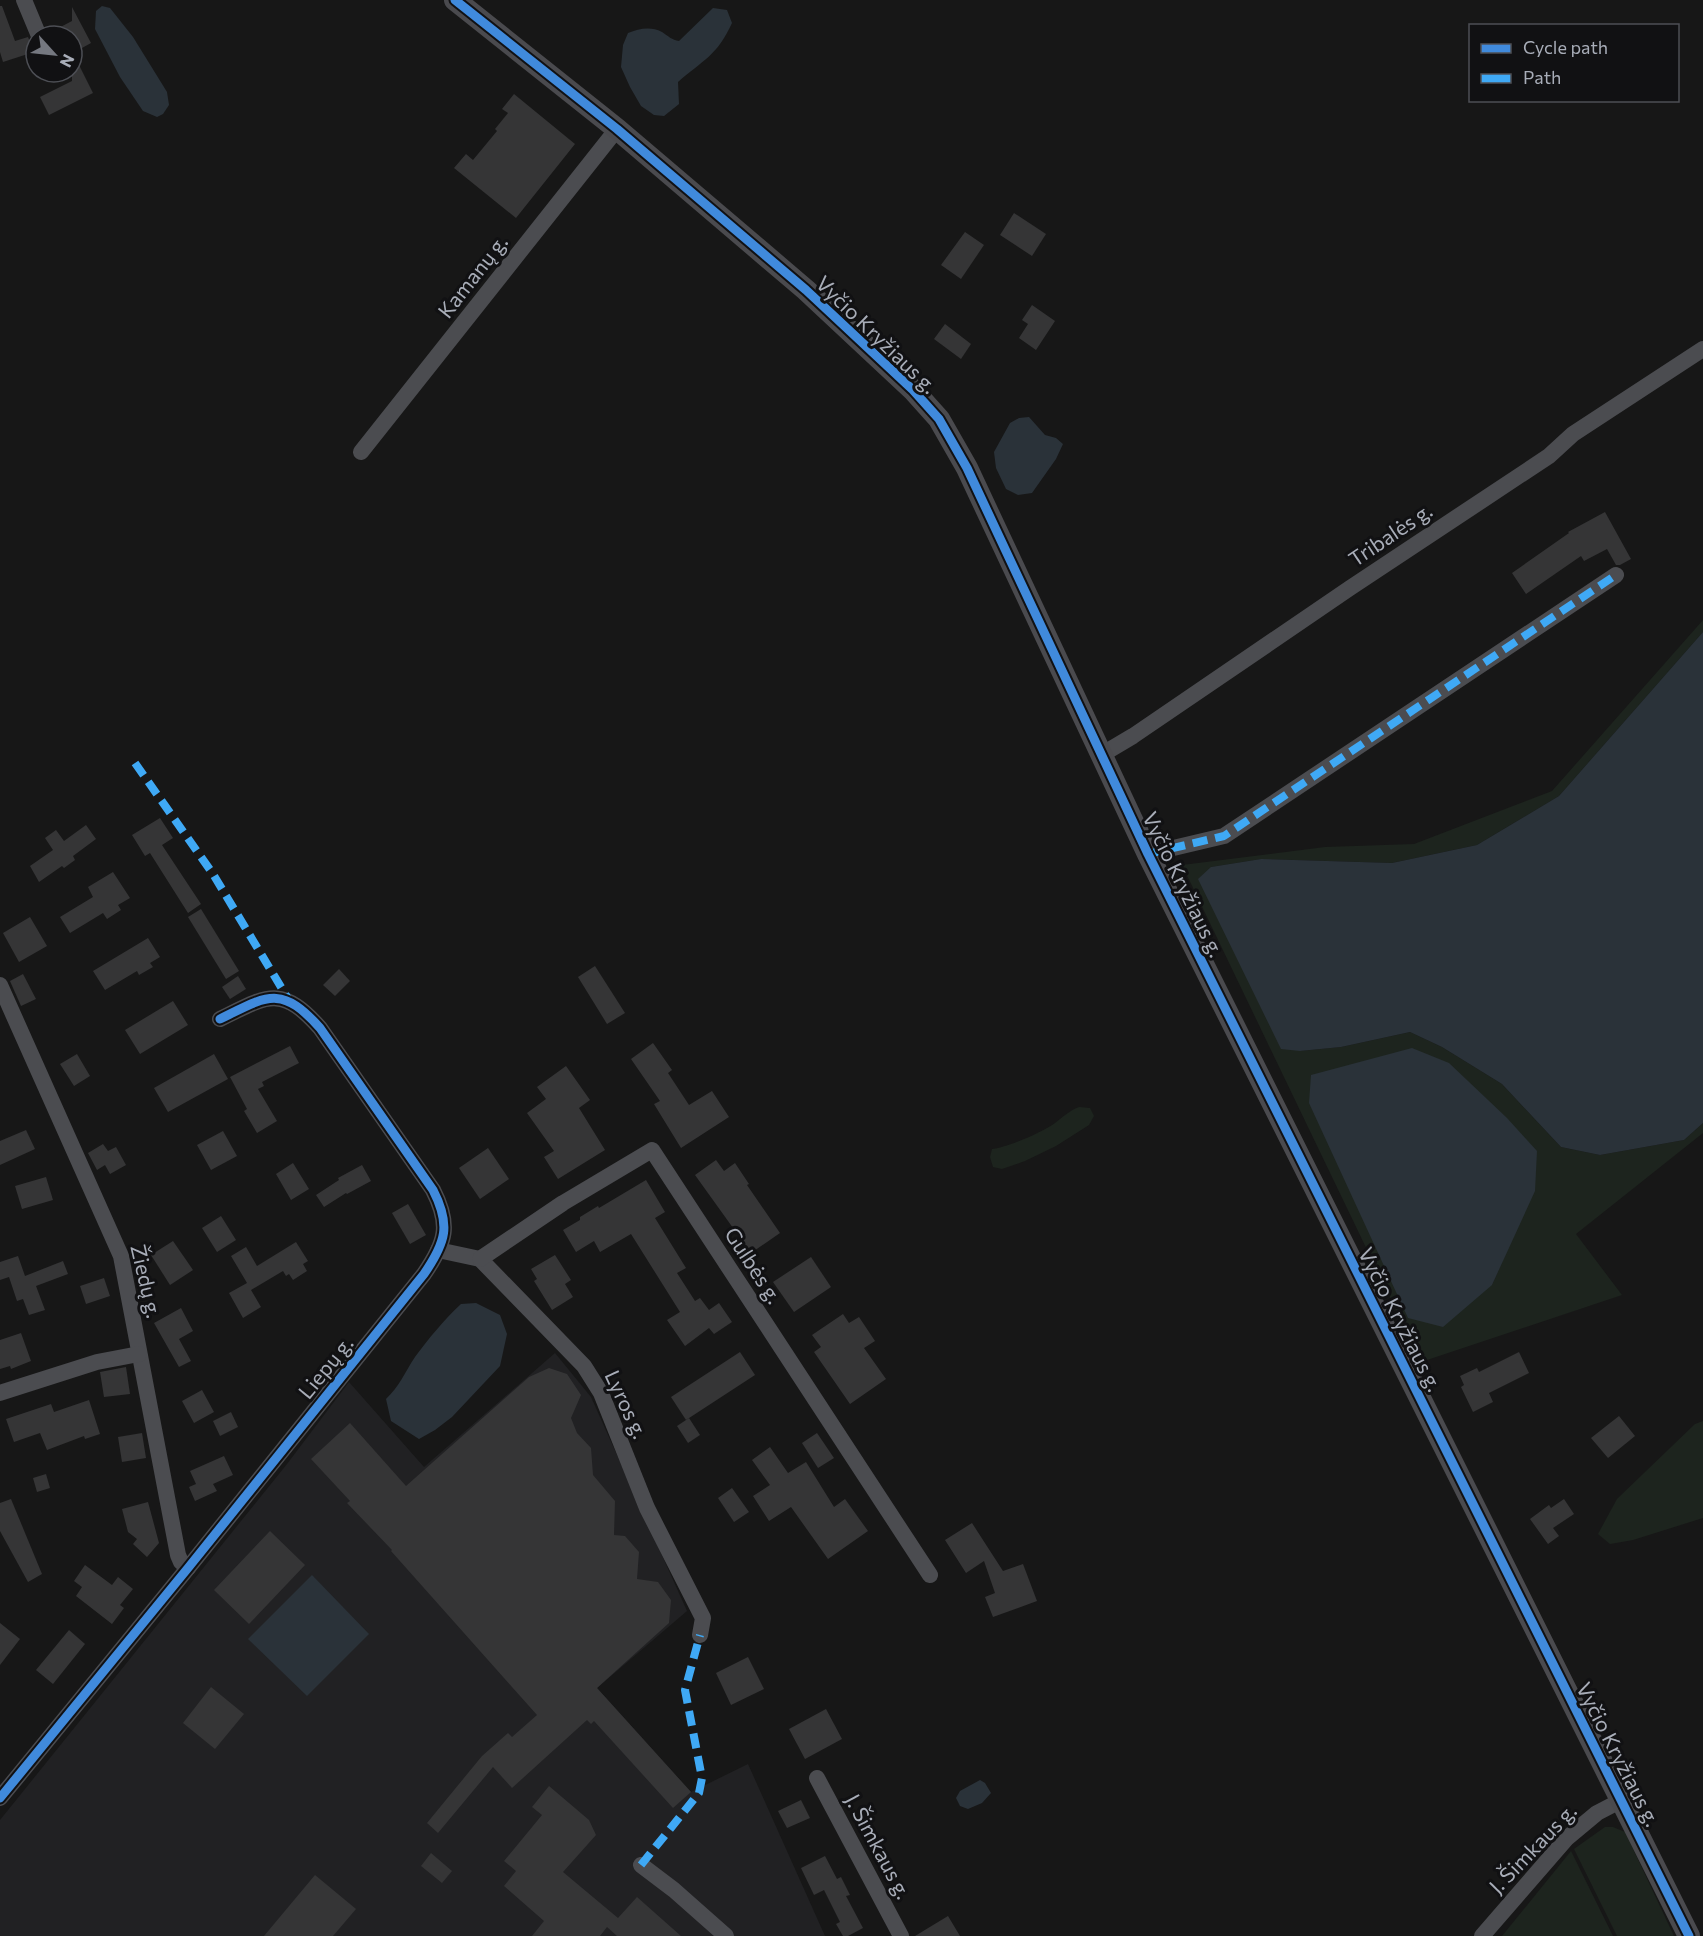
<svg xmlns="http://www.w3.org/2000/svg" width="1703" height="1936" font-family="Commissioner,sans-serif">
  <rect width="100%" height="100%" fill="#171717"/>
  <polygon fill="#212123" points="555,1353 591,1397 687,1611 597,1688 691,1792 748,1764 825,1936 0,1936 0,1820 287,1464 349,1382 424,1467"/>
  <g fill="#1d241e" fill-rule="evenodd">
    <path d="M1703,620V632L1559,796L1477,845L1392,863L1261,859L1211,867L1300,1051L1341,1047L1410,1032L1442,1047L1502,1084L1561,1147L1600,1155L1684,1140L1703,1123V1133L1576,1234L1622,1295L1421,1362L1182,865L1325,847L1414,844L1552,791ZM1507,1118L1506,1253L1492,1285Z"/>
    <path d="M1079,1107L1090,1108L1094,1116L1089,1125L1056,1146L1025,1161L1002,1169L993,1167L990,1157L992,1149C1006,1148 1043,1132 1055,1123C1063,1117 1069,1111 1079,1107Z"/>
    <polygon points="1703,1421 1703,1518 1633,1540 1610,1544 1598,1534 1617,1499 1695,1424"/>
    <polygon points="1605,1827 1613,1827 1625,1832 1674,1936 1617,1936 1574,1849"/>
    <polygon points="1571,1851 1613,1936 1502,1936"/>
  </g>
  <g fill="#2a3239">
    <polygon points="102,6 110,8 133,37 167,92 169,105 163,114 157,117 143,111 120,77 95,29 96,11"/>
    <path d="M713,8L727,10L732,23C717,56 703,60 678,82L679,104L664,116L654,115L641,106L630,87L621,67L623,45L628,33C639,29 650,26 662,32C668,36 672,40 679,41Z"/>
    <polygon points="1029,417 1045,435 1056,438 1063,444 1056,459 1032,493 1018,495 1006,489 996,468 994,452 1010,423 1019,418"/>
    <polygon points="1703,632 1703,1123 1684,1140 1600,1155 1561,1147 1502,1084 1442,1047 1410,1032 1341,1047 1300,1051 1281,1049 1198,879 1211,867 1261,859 1392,863 1477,845 1559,796"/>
    <polygon points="1412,1048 1449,1063 1507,1118 1537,1151 1535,1191 1492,1285 1443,1327 1408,1318 1309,1103 1311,1075"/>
    <path d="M476,1303L500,1315L507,1334L500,1366L452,1417L435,1430L419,1439L391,1421L386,1399C399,1387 405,1372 415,1357C429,1338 444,1320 461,1304Z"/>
    <polygon points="312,1575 369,1634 307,1696 248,1639"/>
    <polygon points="980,1780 985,1783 991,1793 982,1803 968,1809 960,1806 956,1798 960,1791"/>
  </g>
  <g fill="#353536">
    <polygon points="0,6 2,6 15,41 28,37 34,52 3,62 0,52"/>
    <polygon points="72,7 91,43 73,53 93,93 49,115 40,97 72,81 72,36 49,36 49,33 72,21"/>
    <polygon points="514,94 575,144 516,218 454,168 466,154 473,160 497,131 495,129 508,113 502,109"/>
    <polygon points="1014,213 1046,234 1032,256 1000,235"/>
    <polygon points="965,232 984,245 961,279 941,265"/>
    <polygon points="1032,305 1055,321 1036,350 1019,338 1028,324 1022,320"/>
    <polygon points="945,324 971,344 961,359 934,339"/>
    <polygon points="1605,512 1631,559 1620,565 1616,565 1607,549 1584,561 1581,556 1526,594 1512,573 1569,533 1568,532"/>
    <polygon points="160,818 173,838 162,845 201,904 188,913 150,853 145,856 132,835"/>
    <polygon points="86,825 96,839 73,856 75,860 64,868 62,866 39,882 30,866 53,850 45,838 56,830 64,841"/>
    <polygon points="113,872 130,898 118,905 121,910 107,919 103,913 70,933 60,917 93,897 88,887"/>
    <polygon points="201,909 239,971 226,979 188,917"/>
    <polygon points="30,917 47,946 19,962 3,933"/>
    <polygon points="148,938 160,957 150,963 153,967 139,975 137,971 105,990 93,971"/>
    <polygon points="595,966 625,1013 607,1024 578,977"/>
    <polygon points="339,969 350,981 335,996 323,985"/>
    <polygon points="23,974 36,999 21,1006 10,981"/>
    <polygon points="238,976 246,989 230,999 222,987"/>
    <polygon points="173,1001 188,1025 140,1054 125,1030"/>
    <polygon points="653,1043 672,1070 668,1073 689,1105 712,1091 729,1117 681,1148 654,1104 660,1101 631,1059"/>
    <polygon points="290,1046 299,1063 262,1082 264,1086 258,1089 277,1121 257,1133 244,1111 247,1109 230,1077"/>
    <polygon points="77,1054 90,1076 74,1086 60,1064"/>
    <polygon points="214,1054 228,1079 168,1112 154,1088"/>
    <polygon points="566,1066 590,1100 579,1108 605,1150 558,1179 544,1157 554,1151 527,1113 546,1099 537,1087"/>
    <polygon points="26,1130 35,1149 0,1165 0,1141"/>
    <polygon points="223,1131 237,1156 211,1170 197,1145"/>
    <polygon points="103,1144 108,1151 116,1147 126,1165 110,1174 105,1165 97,1170 88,1153"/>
    <polygon points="488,1148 509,1179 480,1199 459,1168"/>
    <polygon points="716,1160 724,1171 735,1163 749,1184 747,1185 780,1233 751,1253 695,1175"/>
    <polygon points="293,1163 309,1189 291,1200 276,1174"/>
    <polygon points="362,1165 371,1181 347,1194 346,1193 324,1207 316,1195 339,1180 338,1178"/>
    <polygon points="46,1177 53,1200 22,1209 15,1186"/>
    <polygon points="646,1180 665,1212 655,1218 686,1268 677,1273 695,1301 700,1298 709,1310 719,1303 732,1322 714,1334 709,1328 685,1346 667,1320 680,1312 631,1234 600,1252 594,1241 576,1252 563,1230 580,1220 580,1217 598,1206 599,1208"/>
    <polygon points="408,1204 426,1235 410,1244 392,1213"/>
    <polygon points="221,1216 236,1240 217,1252 202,1228"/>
    <polygon points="173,1241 193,1270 170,1285 151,1255"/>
    <polygon points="296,1242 308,1261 303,1264 307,1271 293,1280 289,1274 286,1276 283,1271 251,1290 261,1307 243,1318 229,1293 247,1283 231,1256 246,1247 257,1266"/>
    <polygon points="555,1255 571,1280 565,1284 573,1297 552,1310 534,1281 537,1279 531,1269"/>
    <polygon points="18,1256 25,1276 63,1261 68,1274 36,1286 45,1310 29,1315 23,1299 17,1301 9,1277 0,1280 0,1262"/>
    <polygon points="811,1257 831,1287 794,1312 773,1282"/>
    <polygon points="104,1278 110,1296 86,1304 80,1286"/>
    <polygon points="181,1308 193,1331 179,1339 191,1361 179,1367 154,1323"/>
    <polygon points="843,1314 849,1323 859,1317 875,1341 864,1348 886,1379 850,1404 814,1352 821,1347 812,1335"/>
    <polygon points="21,1333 31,1361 11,1369 10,1366 0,1369 0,1340"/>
    <polygon points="740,1352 755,1375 686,1420 671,1397"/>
    <polygon points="1519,1352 1529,1373 1489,1393 1493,1402 1473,1412 1461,1387 1464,1385 1460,1376 1477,1368 1479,1372"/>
    <polygon points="126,1367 130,1394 104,1397 100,1372"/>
    <polygon points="549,1368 567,1374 581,1395 571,1418 577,1433 591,1448 593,1475 615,1501 614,1535 625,1536 639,1552 637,1579 658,1582 671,1600 669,1623 597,1688 691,1792 673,1808 594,1721 591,1724 587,1720 512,1788 493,1767 438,1833 427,1823 482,1756 508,1733 512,1737 537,1715 391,1551 392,1550 347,1503 350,1501 311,1459 350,1423 406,1486 529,1377"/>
    <polygon points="202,1390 214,1412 194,1423 182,1401"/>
    <polygon points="89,1400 100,1434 85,1439 84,1436 47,1450 40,1433 14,1442 6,1419 51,1404 54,1412"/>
    <polygon points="231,1412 238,1427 220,1436 213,1421"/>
    <polygon points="1619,1416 1635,1436 1608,1458 1591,1438"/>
    <polygon points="689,1418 700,1435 688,1443 677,1426"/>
    <polygon points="142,1433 146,1458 122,1462 118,1437"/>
    <polygon points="817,1433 834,1458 818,1468 802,1443"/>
    <polygon points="770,1447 788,1473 806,1462 834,1507 845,1499 868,1531 828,1559 791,1507 769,1521 753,1496 770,1485 752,1460"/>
    <polygon points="224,1456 233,1475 213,1484 217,1491 195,1501 189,1487 196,1484 190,1471"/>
    <polygon points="46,1474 50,1488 37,1492 33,1478"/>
    <polygon points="732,1488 749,1512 734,1522 718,1498"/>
    <polygon points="11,1499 42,1574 28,1582 0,1531 0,1503"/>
    <polygon points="1564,1499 1574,1514 1553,1528 1559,1536 1548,1544 1530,1519 1549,1505 1551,1508"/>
    <polygon points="148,1502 159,1543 147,1557 133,1544 137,1539 128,1532 122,1509"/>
    <polygon points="972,1523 1003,1571 1023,1564 1037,1601 993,1617 985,1597 995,1593 984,1561 966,1573 945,1540"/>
    <polygon points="270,1531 305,1565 249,1624 214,1590"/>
    <polygon points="85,1565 112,1585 118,1577 133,1589 120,1605 124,1608 112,1624 76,1596 82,1587 74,1581"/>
    <polygon points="0,1623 20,1639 0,1665"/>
    <polygon points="69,1630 85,1644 53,1684 36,1670"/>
    <polygon points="748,1657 764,1689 731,1705 716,1673"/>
    <polygon points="211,1687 244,1714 215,1749 183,1723"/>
    <polygon points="826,1709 842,1739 805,1759 789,1729"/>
    <polygon points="549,1786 589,1820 596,1835 563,1872 618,1918 637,1897 681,1936 617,1936 607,1927 600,1936 532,1936 544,1921 504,1886 516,1871 504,1861 542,1815 532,1807"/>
    <polygon points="801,1800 810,1818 787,1828 778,1811"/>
    <polygon points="431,1853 452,1871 442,1883 421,1866"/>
    <polygon points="825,1856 837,1879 841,1877 850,1895 846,1896 863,1928 848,1936 843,1936 836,1924 840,1922 824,1890 814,1895 801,1868"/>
    <polygon points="315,1875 356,1909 333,1936 264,1936"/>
    <polygon points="948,1916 960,1936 915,1936"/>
  </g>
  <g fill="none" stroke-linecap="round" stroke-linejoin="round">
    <g stroke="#4b4c50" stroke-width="16">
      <polyline points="24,0 39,36"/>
      <polyline points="361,452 617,129"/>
      <polyline points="1101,755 1133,736 1350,588 1549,456 1573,434 1703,349"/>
      <polyline points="1148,854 1224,836 1616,575"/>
      <polyline points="0,985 121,1256 178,1555 181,1562 188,1568"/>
      <polyline points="438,1250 480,1259 584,1366 601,1393 647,1508 703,1618 700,1635"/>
      <polyline points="480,1259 563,1203 652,1150 930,1575"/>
      <polyline points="0,1393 97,1362 139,1354"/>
      <polyline points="817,1778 901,1936"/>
      <path d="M0,1798L188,1568L424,1274C446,1242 451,1225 433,1190L320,1028C281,984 267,996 220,1019"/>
      <polyline points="641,1865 674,1890 726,1936"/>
      <polyline points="1482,1936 1567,1838 1597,1813 1622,1800"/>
    </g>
    <polyline stroke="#4a4a4e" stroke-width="22" points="455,0 617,129 806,290 913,390 939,419 967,468 1148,854 1689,1936"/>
    <g stroke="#3fa9f5" stroke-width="8" stroke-dasharray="15 8" stroke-linecap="butt">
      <polyline points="135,763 213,874 290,1002"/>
      <polyline points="1148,854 1224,836 1616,575"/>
      <polyline points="641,1865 699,1793 702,1778 685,1690 700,1635"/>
    </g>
    <g stroke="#111113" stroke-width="13">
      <g id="cycleway">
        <polyline points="455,0 617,129 806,290 913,390 939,419 967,468 1148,854 1689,1936"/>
        <path d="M0,1798L188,1568L424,1274C446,1242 451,1225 433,1190L320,1028C281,984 267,996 220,1019"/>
      </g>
    </g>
    <use href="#cycleway" stroke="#408adc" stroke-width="9"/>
  </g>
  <g text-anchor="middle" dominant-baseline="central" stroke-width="6" stroke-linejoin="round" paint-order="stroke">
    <g font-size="21" fill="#a8adb8" stroke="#111113">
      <text transform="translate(472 276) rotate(-52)">Kamanų g.</text>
      <text transform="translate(877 334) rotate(44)">Vyčio Kryžiaus g.</text>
      <text transform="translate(1390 534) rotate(-34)">Tribalės g.</text>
      <text transform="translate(1184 884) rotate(64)">Vyčio Kryžiaus g.</text>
      <text transform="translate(754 1265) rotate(57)">Gulbės g.</text>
      <text transform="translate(147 1281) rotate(77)">Žiedų g.</text>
      <text transform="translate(1401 1319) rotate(63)">Vyčio Kryžiaus g.</text>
      <text transform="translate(325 1367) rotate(-51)">Liepų g.</text>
      <text transform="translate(627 1404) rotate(65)">Lyros g.</text>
      <text transform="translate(1619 1754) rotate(63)">Vyčio Kryžiaus g.</text>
      <text transform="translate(879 1846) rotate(62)">J. Šimkaus g.</text>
      <text transform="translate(1532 1848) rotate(-46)">J. Šimkaus g.</text>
    </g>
  </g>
  <rect x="1469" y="24" width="210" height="78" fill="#111113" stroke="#4d4f55" stroke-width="1.5"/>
  <rect x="1481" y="44" width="30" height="9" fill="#408adc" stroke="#4d4f55" stroke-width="1.5"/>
  <text x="1523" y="54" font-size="18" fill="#a8adb8">Cycle path</text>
  <rect x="1481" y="74" width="30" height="9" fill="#3fa9f5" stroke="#4d4f55" stroke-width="1.5"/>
  <text x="1523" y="84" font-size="18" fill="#a8adb8">Path</text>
  <g transform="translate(54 54) rotate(117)"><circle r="28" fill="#111113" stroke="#4d4f55" stroke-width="1.5"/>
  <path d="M0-4.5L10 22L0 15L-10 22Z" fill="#757880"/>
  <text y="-9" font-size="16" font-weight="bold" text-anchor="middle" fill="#a8adb8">N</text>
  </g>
</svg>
